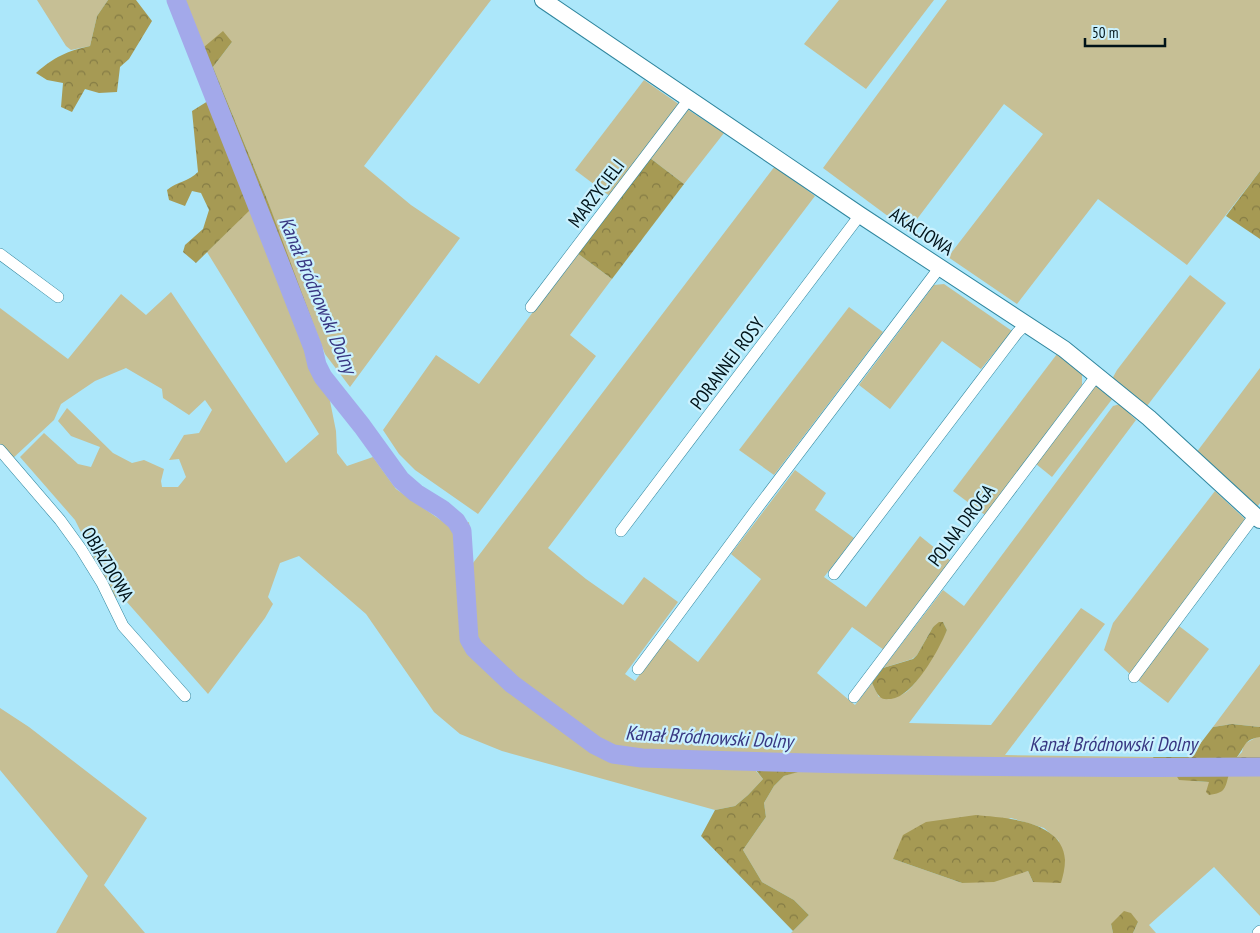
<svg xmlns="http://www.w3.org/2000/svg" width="1260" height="933" font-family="'PT Sans Narrow',sans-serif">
  <defs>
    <pattern id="forest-crowns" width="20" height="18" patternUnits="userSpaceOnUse" patternTransform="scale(1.25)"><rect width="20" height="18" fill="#a69a54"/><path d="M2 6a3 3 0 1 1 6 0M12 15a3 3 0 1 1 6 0" fill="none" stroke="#857c45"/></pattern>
  </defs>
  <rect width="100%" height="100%" fill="#ace7fa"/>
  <g fill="#c6bf95" fill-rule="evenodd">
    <polygon points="37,0 108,0 97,16 90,46 71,50 66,46"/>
    <polygon points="185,0 491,0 364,166 411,205 460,238 350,387 325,354 289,262 267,199 213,67 232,42 204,47"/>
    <polygon points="839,0 934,0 866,89 804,44"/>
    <polygon points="947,0 1260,0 1260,171 1187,265 1098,199 1017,304 948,257 1043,134 1004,104 908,231 823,168"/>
    <polygon points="644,80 680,105 611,197 575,170"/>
    <polygon points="687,109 724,133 684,184 650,158"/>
    <path d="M775,166L815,196L548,548L586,579L623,605L644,577L678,602L625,674L635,681L667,638L698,662L761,579L731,554L795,470L826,493L815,510L854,538L824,577L866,607L920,536L951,561L884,650L852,627L817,673L855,705L872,683L879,697C886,696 896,697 903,694C916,689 939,644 947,630L943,622L933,627L917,655L912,659L883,668L943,590L964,606L1113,406L1120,404L1136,420L909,723L991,725L1081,608L1105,624L1005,755L1153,757L1159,774L1176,775L1194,781L1209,782L1229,774H1260V916L1214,867L1149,925L1156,933H1133L1138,922L1111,924L1113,933H791L809,915L794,900L762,882L743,850L766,817L764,803L774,786L784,776L796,772L755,770L763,779L748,795L735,806L715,810L502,751L460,734L434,712L366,614L299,556L280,563L268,597L273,604L265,618L208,694L126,601L113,596L75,520L20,457L44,433L78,464L91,467L100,447L71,436L58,421L67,408L113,453L132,463L144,460L164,469L161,481L162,487H178L186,477L179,459L169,460L184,435L199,433L212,410L205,400L189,415L163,398L162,389L126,368L95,381L61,404L54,420L11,460L0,445V308L68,359L121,294L146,315L171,292L286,463L319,434L207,252L252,207L302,342L329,396L336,431L337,453L347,466L373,457L396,489L455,530L469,522L473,563ZM1011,818L1044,828L1059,841L1033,882L1028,871L962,883L893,859Z"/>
    <polygon points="577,253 612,279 570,335 596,356 478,514 415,470 399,454 383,430 436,355 479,384"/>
    <polygon points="1190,275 1226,303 1147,406 1112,379 1117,370"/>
    <polygon points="944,284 1012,331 981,369 942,341 890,409 859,385 934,285"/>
    <polygon points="849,307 883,332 774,475 739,450"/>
    <polygon points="1057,354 1082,373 1082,385 985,515 953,491"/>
    <polygon points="1260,368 1260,503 1257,507 1196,453"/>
    <polygon points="1096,384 1113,398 1052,477 1036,464"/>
    <polygon points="1215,491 1247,521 1130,674 1104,650 1113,623"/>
    <polygon points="1179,626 1209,649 1168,703 1138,680"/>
    <polygon points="1260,664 1260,727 1232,724 1213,727"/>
    <polygon points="0,708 29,727 147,818 104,885 145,933 56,933 88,876 0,770"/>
    <polygon points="1257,737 1260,737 1260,757 1237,757 1242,752 1244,744"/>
  </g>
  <g fill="url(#forest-crowns)">
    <path d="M108,0H136L152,21L129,59L120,67L117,92L99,93L85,89L72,112L61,107L63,83L47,80L36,73C54,57 67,51 90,46L97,16Z"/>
    <path d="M168,0H185L204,47L223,31L232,42L213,67L267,199L316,331L302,342L252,208L196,263L183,252L185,245L203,229L209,210L201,193L192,191L185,206L169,200L167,190C178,181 188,182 198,172L192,111L208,101Z"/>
    <polygon points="650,158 684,184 612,279 577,253"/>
    <polygon points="1260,171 1260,239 1226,216"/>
    <path d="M939,622H943L947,630C939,650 913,697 891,699C887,699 883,700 880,697C876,693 874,687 872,683L883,668L913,659L917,655L933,627Z"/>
    <path d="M1232,724L1260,727V737C1243,740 1246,746 1237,757H1260V774H1229C1225,788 1226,793 1209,795L1206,792L1209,782L1179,780L1176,775L1159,774L1153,757H1190L1213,727Z"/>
    <polygon points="755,769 798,772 784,776 774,786 764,803 766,817 743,850 762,882 794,900 809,915 793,931 701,836 715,810 735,806 748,795 763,779"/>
    <path d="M976,815C1005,818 1063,820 1065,860C1065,868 1063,876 1061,883L1033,882L1028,871L994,882L962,883L893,859L903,835L926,822Z"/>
    <polygon points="1124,911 1131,913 1138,922 1133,933 1113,933 1111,924"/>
  </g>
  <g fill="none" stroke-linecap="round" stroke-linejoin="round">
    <path stroke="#a3a9ea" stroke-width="19" d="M176,0L281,266L313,348L317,365L323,377L362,426L401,480L416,493L442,509L456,521L462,531L469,639L474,648L512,684L595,745L613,754L642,758C848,765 1054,769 1260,767"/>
    <g stroke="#30869e" stroke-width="12">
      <g id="street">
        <polyline points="0,254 58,297"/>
        <polyline points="531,307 689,99"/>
        <polyline points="0,450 60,520 81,549 102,583 123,626 185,696"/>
        <polyline points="621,531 860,215"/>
        <polyline points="834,574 1017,333 1026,324"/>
        <polyline points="638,669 755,511 940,267"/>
        <polyline points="1134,677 1255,515"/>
        <polyline points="854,697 1097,375"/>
        <polyline points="1258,933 1260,931"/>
      </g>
    </g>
    <g stroke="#30869e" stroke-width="18">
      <polyline id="secondary" points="543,0 860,215 1064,349 1149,418 1260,520"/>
    </g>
    <use href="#street" stroke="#fff" stroke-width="11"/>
    <use href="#secondary" stroke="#fff" stroke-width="16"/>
  </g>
  <g text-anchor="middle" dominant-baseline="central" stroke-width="4.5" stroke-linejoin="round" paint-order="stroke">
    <g font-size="19" fill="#001319" stroke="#caf1fe">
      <text transform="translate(596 193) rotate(-53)">MARZYCIELI</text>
      <text transform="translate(922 231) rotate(33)">AKACJOWA</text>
      <text transform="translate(727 363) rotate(-53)">PORANNEJ ROSY</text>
      <text transform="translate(961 525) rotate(-53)">POLNA DROGA</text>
      <text transform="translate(108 564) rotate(59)">OBJAZDOWA</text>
    </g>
    <g font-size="20" font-style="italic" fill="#383782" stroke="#caf1fe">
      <text transform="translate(318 295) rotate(67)">Kanał Bródnowski Dolny</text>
      <text transform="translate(709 737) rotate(3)">Kanał Bródnowski Dolny</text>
      <text x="1113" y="744">Kanał Bródnowski Dolny</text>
    </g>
  </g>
  <path d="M1085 38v8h80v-8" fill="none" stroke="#001319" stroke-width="2.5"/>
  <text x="1092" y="38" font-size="15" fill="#001319" stroke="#caf1fe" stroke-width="4" paint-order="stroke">50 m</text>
</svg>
